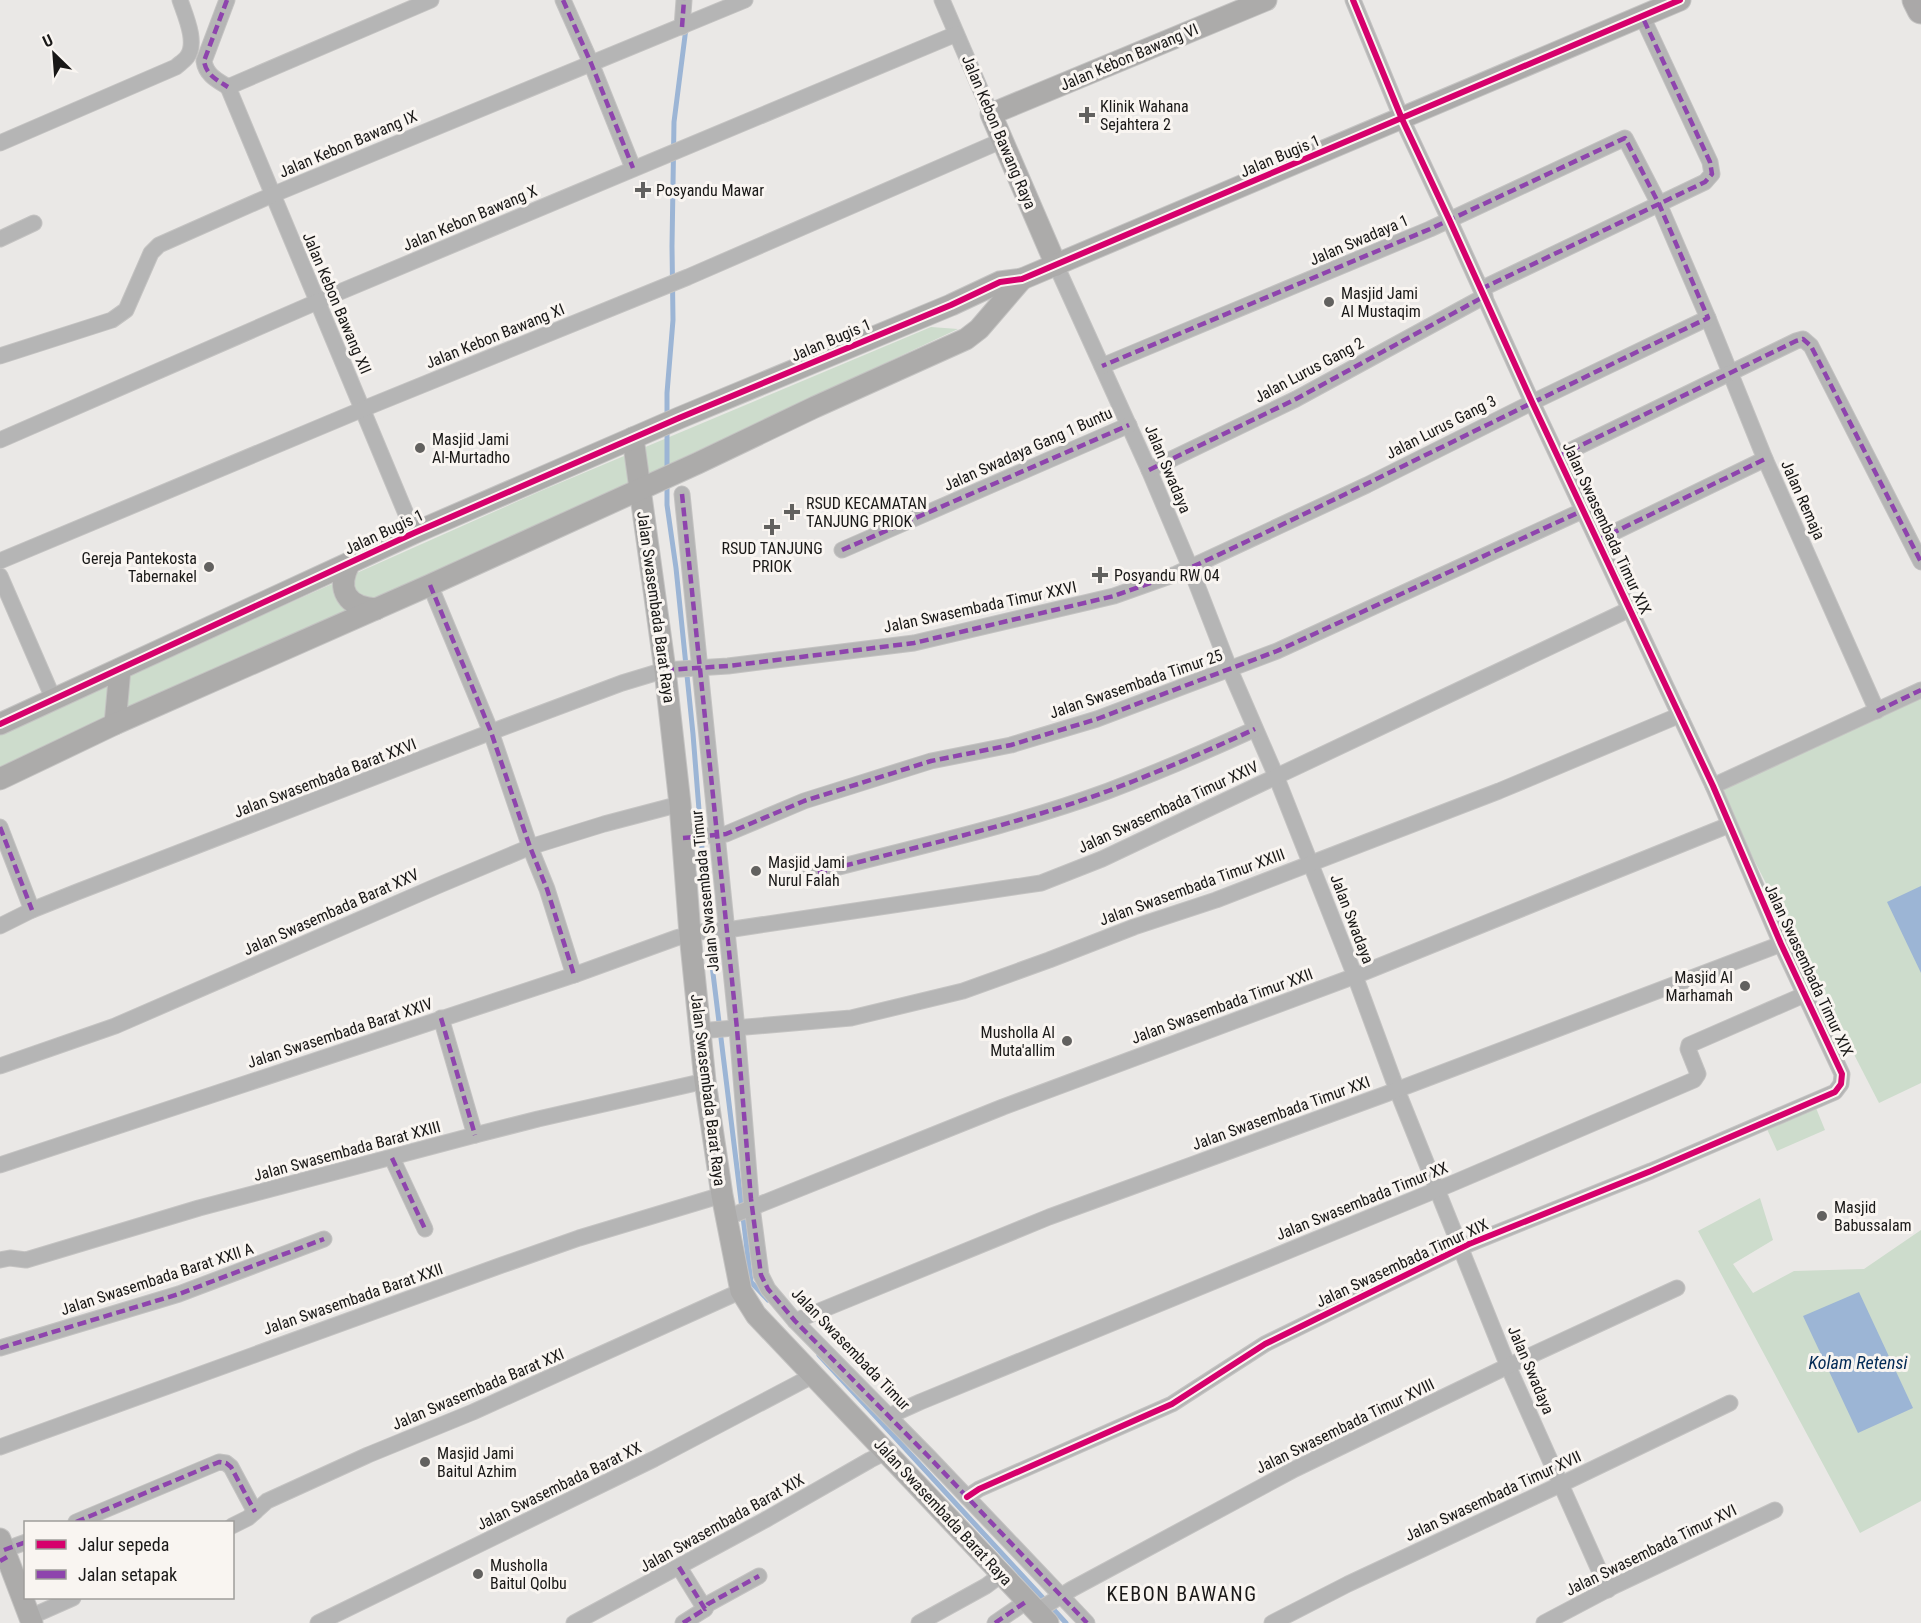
<svg xmlns="http://www.w3.org/2000/svg" width="1921" height="1623" font-family="'Roboto Condensed',sans-serif">
  <rect width="100%" height="100%" fill="#eae8e6"/>
  <g fill="#cddccc">
    <polygon points="931,327 958,329 558,516 0,770 0,734 72,700 543,490"/>
    <polygon points="1921,694 1921,1083 1879,1103 1718,790"/>
    <polygon points="1816,1108 1825,1130 1777,1151 1767,1129"/>
    <polygon points="1760,1198 1773,1240 1733,1264 1753,1293 1794,1271 1864,1269 1921,1230 1921,1501 1860,1533 1698,1231"/>
  </g>
  <g fill="#9cb5d5">
    <polygon points="1921,886 1921,973 1887,902"/>
    <polygon points="1859,1292 1913,1408 1858,1433 1803,1316"/>
  </g>
  <g fill="none" stroke-linecap="round" stroke-linejoin="round">
    <g stroke="#9cb5d5" stroke-width="5">
      <polyline points="667,417 667,393 673,320 672,246 674,122 686,28"/>
      <polyline points="667,429 667,471"/>
      <polyline points="667,483 667,505 676,568 693,734 710,949 751,1282 768,1300"/>
      <polyline points="819,1355 1066,1623"/>
    </g>
    <g stroke="#c4c3c2" stroke-width="17">
      <g id="street">
        <path d="M227,0L204,61C206,75 217,80 228,87"/>
        <polyline points="563,0 591,63 633,168"/>
        <polyline points="942,0 991,114"/>
        <polyline points="682,27 684,0"/>
        <polyline points="228,87 414,533"/>
        <polyline points="228,87 431,0"/>
        <path d="M0,143L176,67C179,64 184,61 187,57C198,43 185,15 180,0"/>
        <polyline points="0,239 34,223"/>
        <polyline points="1056,265 1149,470 1190,567 1230,670 1276,776 1355,976 1397,1090 1508,1366 1608,1590"/>
        <polyline points="1481,289 1705,182 1712,174 1710,162 1642,16"/>
        <polyline points="0,356 112,320 126,310 151,253 159,245 272,195 745,0"/>
        <polyline points="1102,366 1430,229 1625,138 1659,204 1708,318 1765,459 1877,711"/>
        <polyline points="0,440 335,294 956,34"/>
        <polyline points="1559,456 1796,341 1803,339 1811,346 1921,562"/>
        <polyline points="1149,470 1296,399 1485,296"/>
        <polyline points="682,494 737,1029 751,1199 761,1275 768,1289 795,1321 929,1457 1087,1623"/>
        <polyline points="1598,540 1765,459"/>
        <polyline points="842,550 1129,425"/>
        <polyline points="0,561 363,409 688,277 1003,140"/>
        <polyline points="0,576 53,698"/>
        <polyline points="430,585 491,732 530,847 547,889 574,975"/>
        <polyline points="1713,786 1921,690"/>
        <polyline points="0,827 32,910"/>
        <polyline points="683,838 726,834 804,801 931,761 1011,745 1097,719 1277,651 1584,510"/>
        <path d="M805,876C906,849 1010,827 1108,791C1158,772 1207,751 1255,729"/>
        <polyline points="0,926 32,910 77,892 491,732 622,683 665,670 728,666 914,643 1114,596 1176,574 1367,485 1537,400 1708,318"/>
        <polyline points="441,1018 475,1135"/>
        <polyline points="699,1031 851,1018 963,991 1049,960 1134,927 1216,900 1499,791 1680,715"/>
        <polyline points="0,1066 115,1026 437,886 530,847 604,824 680,804"/>
        <polyline points="392,1158 425,1229"/>
        <polyline points="0,1165 574,975 676,938 698,932 727,930 1041,883 1102,859 1630,609"/>
        <polyline points="726,1218 1003,1107 1355,976 1729,825"/>
        <polyline points="0,1260 10,1258 26,1260 199,1208 475,1135 538,1119 705,1081"/>
        <polyline points="795,1321 1049,1217 1386,1094 1781,944"/>
        <polyline points="0,1348 179,1294 324,1239"/>
        <polyline points="889,1416 920,1402 1451,1184 1694,1080 1698,1074 1688,1049 1689,1045 1806,994"/>
        <polyline points="0,1447 502,1265 579,1238 722,1195"/>
        <polyline points="967,1497 979,1489 1172,1404 1265,1344 1469,1244 1651,1171 1835,1092 1841,1084 1842,1074 1781,944 1713,786 1532,402 1449,219 1402,119 1353,0"/>
        <polyline points="76,1522 219,1462 226,1463 231,1467 255,1512"/>
        <polyline points="232,1526 248,1518 267,1501 368,1455 473,1412 741,1291"/>
        <polyline points="4,1550 26,1542"/>
        <polyline points="679,1567 705,1609 708,1604 759,1576"/>
        <polyline points="1037,1611 1072,1589 1295,1469 1508,1366 1677,1288"/>
        <polyline points="30,1617 73,1598"/>
        <polyline points="318,1623 654,1459 814,1375"/>
        <polyline points="574,1623 765,1520 870,1460 886,1452"/>
        <polyline points="683,1623 705,1609"/>
        <polyline points="919,1623 986,1586 1002,1574"/>
        <polyline points="995,1623 1027,1601"/>
        <polyline points="1272,1623 1348,1584 1570,1480 1730,1403"/>
        <polyline points="1544,1623 1614,1586 1775,1510"/>
      </g>
    </g>
    <g stroke="#c4c3c2" stroke-width="23">
      <g id="secondary">
        <polyline points="1056,265 991,114 1266,0"/>
        <polyline points="633,438 665,670 680,804 690,934 705,1081 722,1195 741,1291 756,1315 1048,1623"/>
        <path d="M349,564C336,590 347,607 376,609"/>
        <polyline points="0,724 414,533 679,418 951,305 1000,282 1022,279 1680,0"/>
        <polyline points="115,724 120,669"/>
        <polyline points="0,779 115,724 430,585 698,463 815,407 966,339 979,329 1022,279"/>
        <polyline points="0,1539 32,1623"/>
      </g>
    </g>
    <g stroke="#c4c3c2" stroke-width="29">
      <polyline id="highway" points="1916,0 1921,10"/>
    </g>
    <use href="#street" stroke="#b5b5b5" stroke-width="15"/>
    <use href="#secondary" stroke="#acabaa" stroke-width="21"/>
    <use href="#highway" stroke="#aaa8a8" stroke-width="27"/>
    <g stroke="#8e44ad" stroke-width="4.5" stroke-dasharray="9 4.5" stroke-linecap="butt">
      <path d="M227,0L204,61C206,75 217,80 228,87"/>
      <polyline points="563,0 591,63 633,168"/>
      <polyline points="682,27 684,0"/>
      <polyline points="1481,289 1705,182 1712,174 1710,162 1642,16"/>
      <polyline points="1559,456 1796,341 1803,339 1811,346 1921,562"/>
      <polyline points="1149,470 1296,399 1485,296"/>
      <polyline points="682,494 737,1029 751,1199 761,1275 768,1289 795,1321 929,1457 1087,1623"/>
      <polyline points="1598,540 1765,459"/>
      <polyline points="842,550 1129,425"/>
      <polyline points="430,585 491,732 530,847 547,889 574,975"/>
      <path d="M665,670L728,666L914,643L1114,596L1176,574L1203,562C1372,483 1539,398 1708,318L1659,204L1625,138L1430,229L1102,366"/>
      <polyline points="1877,711 1921,690"/>
      <polyline points="0,827 32,910"/>
      <polyline points="683,838 726,834 804,801 931,761 1011,745 1097,719 1277,651 1584,510"/>
      <path d="M805,876C906,849 1010,827 1108,791C1158,772 1207,751 1255,729"/>
      <polyline points="441,1018 475,1135"/>
      <polyline points="392,1158 425,1229"/>
      <polyline points="0,1348 179,1294 324,1239"/>
      <polyline points="76,1522 219,1462 226,1463 231,1467 255,1512"/>
      <polyline points="4,1550 26,1542"/>
      <polyline points="0,1561 7,1557"/>
      <polyline points="679,1567 705,1609 708,1604 759,1576"/>
      <polyline points="683,1623 705,1609"/>
      <polyline points="995,1623 1027,1601"/>
    </g>
    <g stroke="#f9f5f1" stroke-width="10">
      <g id="cycleway">
        <polyline points="0,724 414,533 679,418 951,305 1000,282 1022,279 1680,0"/>
        <polyline points="967,1497 979,1489 1172,1404 1265,1344 1469,1244 1651,1171 1835,1092 1841,1084 1842,1074 1781,944 1713,786 1532,402 1449,219 1402,119 1353,0"/>
      </g>
    </g>
    <use href="#cycleway" stroke="#d6006c" stroke-width="6"/>
  </g>
  <g fill="#62615f" stroke="#f9f5f1" stroke-width="2">
    <path d="M1084 106h6v6h6v6h-6v6h-6v-6h-6v-6h6z"/>
    <path d="M640 181h6v6h6v6h-6v6h-6v-6h-6v-6h6z"/>
    <circle cx="1329" cy="302" r="6"/>
    <circle cx="420" cy="448" r="6"/>
    <path d="M789 503h6v6h6v6h-6v6h-6v-6h-6v-6h6z"/>
    <path d="M769 518h6v6h6v6h-6v6h-6v-6h-6v-6h6z"/>
    <circle cx="209" cy="567" r="6"/>
    <path d="M1097 566h6v6h6v6h-6v6h-6v-6h-6v-6h6z"/>
    <circle cx="756" cy="871" r="6"/>
    <circle cx="1745" cy="986" r="6"/>
    <circle cx="1067" cy="1041" r="6"/>
    <circle cx="1822" cy="1216" r="6"/>
    <circle cx="425" cy="1462" r="6"/>
    <circle cx="478" cy="1574" r="6"/>
  </g>
  <g text-anchor="middle" dominant-baseline="central" stroke-width="6" stroke-linejoin="round" paint-order="stroke">
    <g font-size="16" fill="#191817" stroke="#f9f5f1">
      <text transform="translate(1129 57) rotate(-23)">Jalan Kebon Bawang VI</text>
      <text transform="translate(999 132) rotate(67)">Jalan Kebon Bawang Raya</text>
      <text transform="translate(348 144) rotate(-23)">Jalan Kebon Bawang IX</text>
      <text transform="translate(1280 156) rotate(-23)">Jalan Bugis 1</text>
      <text transform="translate(470 218) rotate(-23)">Jalan Kebon Bawang X</text>
      <text transform="translate(1359 240) rotate(-23)">Jalan Swadaya 1</text>
      <text transform="translate(337 303) rotate(67)">Jalan Kebon Bawang XII</text>
      <text transform="translate(495 336) rotate(-22)">Jalan Kebon Bawang XI</text>
      <text transform="translate(831 340) rotate(-23)">Jalan Bugis 1</text>
      <text transform="translate(1309 370) rotate(-28)">Jalan Lurus Gang 2</text>
      <text transform="translate(1441 427) rotate(-27)">Jalan Lurus Gang 3</text>
      <text transform="translate(1028 449) rotate(-24)">Jalan Swadaya Gang 1 Buntu</text>
      <text transform="translate(1168 469) rotate(67)">Jalan Swadaya</text>
      <text transform="translate(1803 500) rotate(66)">Jalan Remaja</text>
      <text transform="translate(1607 528) rotate(65)">Jalan Swasembada Timur XIX</text>
      <text transform="translate(384 532) rotate(-25)">Jalan Bugis 1</text>
      <text transform="translate(656 607) rotate(82)">Jalan Swasembada Barat Raya</text>
      <text transform="translate(980 607) rotate(-12)">Jalan Swasembada Timur XXVI</text>
      <text transform="translate(1136 684) rotate(-19)">Jalan Swasembada Timur 25</text>
      <text transform="translate(325 778) rotate(-21)">Jalan Swasembada Barat XXVI</text>
      <text transform="translate(1168 807) rotate(-25)">Jalan Swasembada Timur XXIV</text>
      <text transform="translate(1192 887) rotate(-20)">Jalan Swasembada Timur XXIII</text>
      <text transform="translate(705 891) rotate(-96)">Jalan Swasembada Timur</text>
      <text transform="translate(331 912) rotate(-24)">Jalan Swasembada Barat XXV</text>
      <text transform="translate(1352 919) rotate(69)">Jalan Swadaya</text>
      <text transform="translate(1809 970) rotate(65)">Jalan Swasembada Timur XIX</text>
      <text transform="translate(1222 1006) rotate(-20)">Jalan Swasembada Timur XXII</text>
      <text transform="translate(340 1033) rotate(-18)">Jalan Swasembada Barat XXIV</text>
      <text transform="translate(708 1090) rotate(83)">Jalan Swasembada Barat Raya</text>
      <text transform="translate(1281 1113) rotate(-20)">Jalan Swasembada Timur XXI</text>
      <text transform="translate(347 1151) rotate(-15)">Jalan Swasembada Barat XXIII</text>
      <text transform="translate(1362 1201) rotate(-22)">Jalan Swasembada Timur XX</text>
      <text transform="translate(1402 1263) rotate(-25)">Jalan Swasembada Timur XIX</text>
      <text transform="translate(157 1279) rotate(-18)">Jalan Swasembada Barat XXII A</text>
      <text transform="translate(353 1299) rotate(-19)">Jalan Swasembada Barat XXII</text>
      <text transform="translate(851 1349) rotate(46)">Jalan Swasembada Timur</text>
      <text transform="translate(1531 1370) rotate(67)">Jalan Swadaya</text>
      <text transform="translate(478 1389) rotate(-23)">Jalan Swasembada Barat XXI</text>
      <text transform="translate(1345 1426) rotate(-26)">Jalan Swasembada Timur XVIII</text>
      <text transform="translate(559 1486) rotate(-26)">Jalan Swasembada Barat XX</text>
      <text transform="translate(1493 1496) rotate(-25)">Jalan Swasembada Timur XVII</text>
      <text transform="translate(943 1512) rotate(47)">Jalan Swasembada Barat Raya</text>
      <text transform="translate(722 1523) rotate(-29)">Jalan Swasembada Barat XIX</text>
      <text transform="translate(1651 1550) rotate(-26)">Jalan Swasembada Timur XVI</text>
    </g>
    <g font-size="16" fill="#191817" stroke="#f9f5f1" text-anchor="start">
      <text x="1100" y="106">Klinik Wahana<tspan x="1100" dy="18">Sejahtera 2</tspan></text>
      <text x="656" y="190">Posyandu Mawar</text>
      <text x="1341" y="293">Masjid Jami<tspan x="1341" dy="18">Al Mustaqim</tspan></text>
      <text x="432" y="439">Masjid Jami<tspan x="432" dy="18">Al-Murtadho</tspan></text>
      <text x="806" y="503">RSUD KECAMATAN<tspan x="806" dy="18">TANJUNG PRIOK</tspan></text>
      <text x="772" y="548" text-anchor="middle">RSUD TANJUNG<tspan x="772" dy="18">PRIOK</tspan></text>
      <text x="197" y="558" text-anchor="end">Gereja Pantekosta<tspan x="197" dy="18">Tabernakel</tspan></text>
      <text x="1114" y="575">Posyandu RW 04</text>
      <text x="768" y="862">Masjid Jami<tspan x="768" dy="18">Nurul Falah</tspan></text>
      <text x="1733" y="977" text-anchor="end">Masjid Al<tspan x="1733" dy="18">Marhamah</tspan></text>
      <text x="1055" y="1032" text-anchor="end">Musholla Al<tspan x="1055" dy="18">Muta'allim</tspan></text>
      <text x="1834" y="1207">Masjid<tspan x="1834" dy="18">Babussalam</tspan></text>
      <text x="437" y="1453">Masjid Jami<tspan x="437" dy="18">Baitul Azhim</tspan></text>
      <text x="490" y="1565">Musholla<tspan x="490" dy="18">Baitul Qolbu</tspan></text>
    </g>
    <g font-size="18" font-style="italic" fill="#022a55" stroke="#f9f5f1">
      <text x="1858" y="1362">Kolam Retensi</text>
    </g>
    <g font-size="20" letter-spacing="1.5" fill="#191817" stroke="#f9f5f1">
      <text x="1182" y="1594">KEBON BAWANG</text>
    </g>
  </g>
  <rect x="24" y="1521" width="210" height="78" fill="#f9f5f1" stroke="#9f9d9a" stroke-width="1.5"/>
  <rect x="36" y="1540" width="30" height="9" fill="#d6006c" stroke="#9f9d9a" stroke-width="1.5"/>
  <text x="78" y="1551" font-size="18" fill="#191817">Jalur sepeda</text>
  <rect x="36" y="1570" width="30" height="9" fill="#8e44ad" stroke="#9f9d9a" stroke-width="1.5"/>
  <text x="78" y="1581" font-size="18" fill="#191817">Jalan setapak</text>
  <g transform="translate(54 54) rotate(335)" stroke="#f9f5f1" stroke-width="4.5" paint-order="stroke">
  <path d="M0-4.5L10 22L0 15L-10 22Z" fill="#191817"/>
  <text y="-9" font-size="16" font-weight="bold" text-anchor="middle" fill="#191817">U</text>
  </g>
</svg>
